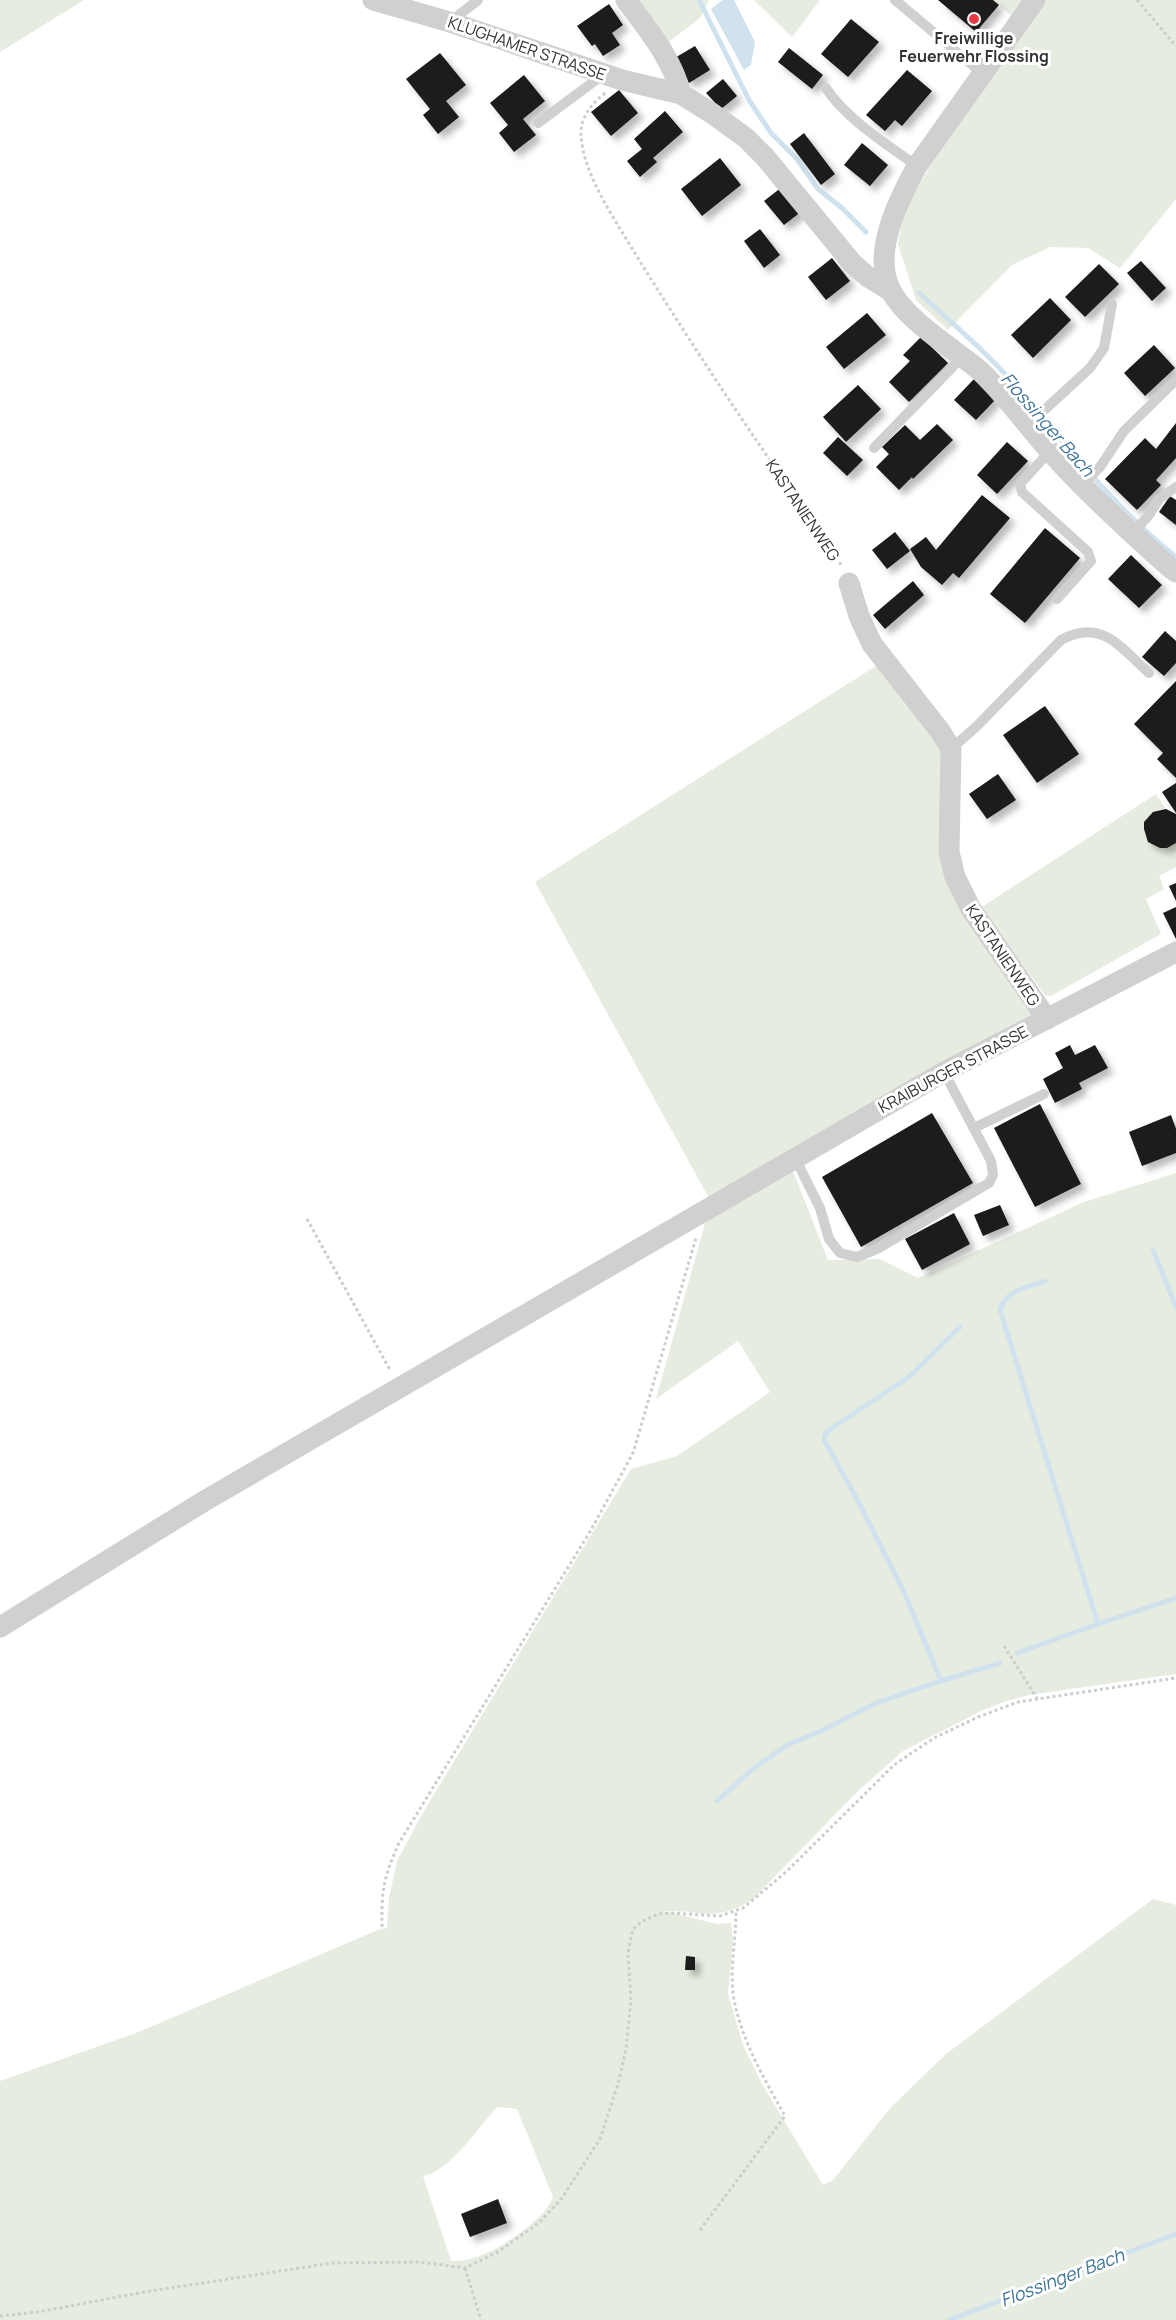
<svg xmlns="http://www.w3.org/2000/svg" width="1176" height="2320" font-family="Manrope,sans-serif">
  <defs>
    <filter id="shadow"><feDropShadow dx="5.5" dy="5.5" stdDeviation="3" flood-color="#0004"/></filter>
  </defs>
  <rect width="100%" height="100%" fill="#fff"/>
  <g fill="#e6ecdf" fill-rule="evenodd">
    <polygon points="0,0 84,0 0,52"/>
    <polygon points="636,0 709,0 700,18 666,44"/>
    <polygon points="754,0 820,0 792,37"/>
    <polygon points="993,0 1024,0 1013,17"/>
    <polygon points="1045,0 1176,0 1176,199 1120,268 1088,248 1050,247 1012,265 948,330 916,300 898,244 904,210 936,157"/>
    <polygon points="879,664 945,747 946,863 1038,1012 709,1198 535,882"/>
    <polygon points="1156,794 1166,809 1176,814 1176,867 1159,876 1164,889 1146,899 1161,934 1051,996 1045,995 980,908"/>
    <path d="M793,1171L828,1260L880,1259L918,1278L1084,1202L1176,1173V1674L1029,1695L1007,1701L983,1710L903,1751L857,1792L753,1899C716,1923 703,1910 664,1911L717,1924L731,1923L733,1942L728,1993L743,2045L762,2084L823,2185L833,2180L891,2107L946,2054L1153,1899L1176,1905V2320H0V2081L136,2033L378,1930L387,1928L389,1898L397,1861L425,1809L631,1469L677,1456L770,1392L738,1341L656,1399L706,1220ZM497,2107L517,2109L553,2197C545,2220 498,2251 474,2258C467,2260 458,2261 451,2261L423,2176C449,2172 479,2127 497,2107Z"/>
  </g>
  <polygon fill="#cfe2ee" points="723,0 734,0 755,42 751,65 744,70 711,9"/>
  <g fill="none" stroke-linecap="round" stroke-linejoin="round">
    <g stroke="#cfe2ee" stroke-width="5">
      <polyline points="699,0 749,100 771,133 797,159 818,189 842,208 866,232"/>
      <path d="M919,293C947,319 979,345 1005,374C1060,437 1110,504 1176,557"/>
      <polyline points="1153,1250 1176,1307"/>
      <polyline points="1098,1624 1176,1598"/>
      <path d="M1017,1653L1098,1624L1000,1310C1005,1290 1029,1287 1045,1281"/>
      <polyline points="941,1681 1000,1663"/>
      <polyline points="717,1801 754,1768 787,1745 821,1731 876,1703 941,1681 904,1592 857,1499 824,1440 826,1432 909,1377 960,1327"/>
      <polyline points="949,2320 1176,2234"/>
    </g>
  </g>
  <g fill="#1a1a1a" filter="url(#shadow)">
    <polygon points="938,0 993,0 999,5 976,32"/>
    <polygon points="609,4 623,25 612,33 620,45 603,56 595,44 592,46 577,26"/>
    <polygon points="851,19 879,42 848,77 821,54"/>
    <polygon points="695,46 710,70 689,83 673,59"/>
    <polygon points="789,48 823,75 812,89 778,62"/>
    <polygon points="440,53 466,85 446,101 459,117 438,134 423,115 430,109 406,79"/>
    <polygon points="907,70 932,91 902,126 895,120 885,131 866,115"/>
    <polygon points="524,75 545,101 523,119 536,135 514,152 499,133 508,125 490,103"/>
    <polygon points="723,79 737,96 721,109 706,93"/>
    <polygon points="619,90 638,113 611,136 591,112"/>
    <polygon points="665,111 683,132 653,158 657,162 640,177 627,161 642,149 634,139"/>
    <polygon points="804,133 835,174 821,185 790,144"/>
    <polygon points="862,143 888,165 870,186 844,165"/>
    <polygon points="720,158 741,185 702,216 681,189"/>
    <polygon points="782,187 802,211 784,225 764,201"/>
    <polygon points="760,229 780,255 764,268 744,241"/>
    <polygon points="832,258 850,281 826,300 808,277"/>
    <polygon points="1141,261 1166,288 1152,301 1127,273"/>
    <polygon points="1099,264 1119,284 1085,317 1065,297"/>
    <polygon points="1050,298 1071,320 1033,358 1011,335"/>
    <polygon points="867,313 886,335 844,369 826,347"/>
    <polygon points="921,337 948,363 909,402 889,382 910,361 903,355"/>
    <polygon points="1154,345 1175,368 1145,396 1124,373"/>
    <polygon points="974,379 996,399 976,420 954,400"/>
    <polygon points="858,385 881,409 846,442 823,417"/>
    <polygon points="1176,423 1176,458 1156,480 1161,485 1137,510 1105,479 1145,438 1156,449"/>
    <polygon points="937,424 953,440 913,479 912,477 899,490 876,467 889,454 882,447 905,425 920,440"/>
    <polygon points="838,437 863,460 847,476 823,453"/>
    <polygon points="1007,442 1028,461 997,494 977,475"/>
    <polygon points="982,495 1010,518 959,578 953,573 942,585 921,567 910,549 926,537 936,550"/>
    <polygon points="1170,496 1176,500 1176,525 1159,512"/>
    <polygon points="1045,528 1080,558 1025,623 990,594"/>
    <polygon points="895,532 910,551 887,569 872,550"/>
    <polygon points="1131,555 1162,585 1139,608 1108,579"/>
    <polygon points="913,581 924,595 885,629 873,615"/>
    <polygon points="1165,631 1176,641 1176,663 1164,676 1142,657"/>
    <polygon points="1176,681 1176,778 1157,759 1163,753 1134,724"/>
    <polygon points="1045,706 1079,754 1037,783 1003,735"/>
    <polygon points="998,774 1016,800 987,819 969,794"/>
    <polygon points="1176,783 1176,813 1162,792"/>
    <polygon points="1166,809 1176,814 1176,843 1167,848 1160,848 1148,842 1144,829 1144,822 1153,812"/>
    <polygon points="1176,883 1176,901 1169,886"/>
    <polygon points="1176,907 1176,939 1163,913"/>
    <polygon points="1070,1045 1075,1055 1095,1045 1108,1068 1079,1083 1082,1089 1055,1103 1043,1079 1063,1068 1055,1053"/>
    <polygon points="1040,1104 1081,1184 1035,1207 994,1128"/>
    <polygon points="932,1113 973,1183 861,1247 822,1177"/>
    <polygon points="1171,1115 1176,1129 1176,1153 1142,1166 1129,1132"/>
    <polygon points="1000,1205 1009,1225 983,1236 974,1215"/>
    <polygon points="954,1213 970,1244 922,1270 905,1239"/>
    <polygon points="686,1956 695,1957 695,1970 685,1970"/>
    <polygon points="498,2199 507,2223 470,2237 461,2214"/>
  </g>
  <g fill="none" stroke-linecap="round" stroke-linejoin="round">
    <g stroke="#cdcdcd" stroke-width="3" stroke-dasharray="3 3" stroke-linecap="butt">
      <polyline points="1137,0 1176,46"/>
      <path d="M605,93C592,103 580,118 581,135C583,175 616,221 636,255C677,321 719,386 763,450C789,489 820,526 842,567"/>
      <polyline points="307,1219 390,1370"/>
      <polyline points="1004,1646 1038,1700"/>
      <path d="M382,1927C381,1891 384,1876 399,1843L591,1530L633,1453L696,1238"/>
      <path d="M700,2230L785,2116C765,2080 742,2041 734,2000C729,1971 736,1941 736,1911"/>
      <polyline points="465,2268 481,2320"/>
      <polyline points="0,2316 38,2312 144,2292 332,2263 420,2262 465,2268 496,2253 540,2222 562,2198 600,2139 618,2084 626,2049 631,2001 628,1952 633,1929 641,1922 658,1914 672,1913 720,1916 743,1908 786,1872 894,1765 934,1738 978,1717 1018,1702 1176,1678"/>
    </g>
    <g stroke="#d0d0d0" stroke-width="10">
      <polyline points="895,0 983,74"/>
      <polyline points="450,22 478,0"/>
      <path d="M826,88C845,118 889,146 917,166"/>
      <polyline points="538,123 604,74"/>
      <polyline points="1028,425 1090,368 1104,348 1112,304"/>
      <polyline points="874,448 962,357"/>
      <polyline points="1050,451 1020,484 1022,492 1088,552 1091,561 1057,599"/>
      <polyline points="1082,484 1100,467 1124,431 1176,380"/>
      <polyline points="1133,533 1149,515 1159,499 1176,487"/>
      <path d="M951,749L977,726L1061,640C1102,618 1120,647 1149,673"/>
      <polyline points="974,1128 1044,1094"/>
      <polyline points="795,1158 820,1208 829,1239 840,1253 857,1257 879,1248 989,1183 993,1175 991,1161 944,1072"/>
    </g>
    <g stroke="#d0d0d0" stroke-width="21">
      <polyline points="373,0 450,22 622,80 681,94 713,114 746,138 765,157 853,264 868,277 891,291"/>
      <path d="M626,0C648,30 672,58 681,94"/>
      <path d="M1035,0L917,166C899,199 871,253 891,291C907,321 953,348 979,370C1008,397 1030,430 1057,459C1081,486 1108,511 1135,536C1149,548 1161,561 1176,572"/>
      <polyline points="849,583 859,616 872,644 940,731 951,749 949,852 955,877 971,909 1047,1019"/>
      <polyline points="0,1627 206,1500 944,1072 1176,952"/>
    </g>
  </g>
  <circle fill="#e63946" stroke="#fff" stroke-width="2" cx="974" cy="19" r="6"/>
  <g text-anchor="middle" dominant-baseline="central" stroke-width="6" stroke-linejoin="round" paint-order="stroke">
    <g font-size="16" font-weight="bold" fill="#333" stroke="#fff">
      <text x="974" y="38">Freiwillige<tspan x="974" dy="18">Feuerwehr Flossing</tspan></text>
    </g>
    <g font-size="16" fill="#333" stroke="#fff">
      <text transform="translate(527 48) rotate(19)">KLUGHAMER STRASSE</text>
      <text transform="translate(803 510) rotate(56)">KASTANIENWEG</text>
      <text transform="translate(1003 955) rotate(56)">KASTANIENWEG</text>
      <text transform="translate(953 1069) rotate(-28)">KRAIBURGER STRASSE</text>
    </g>
    <g font-size="18" font-style="italic" fill="#3f7597" stroke="#fff">
      <text transform="translate(1048 424) rotate(49)">Flossinger Bach</text>
      <text transform="translate(1062 2277) rotate(-21)">Flossinger Bach</text>
    </g>
  </g>
</svg>
